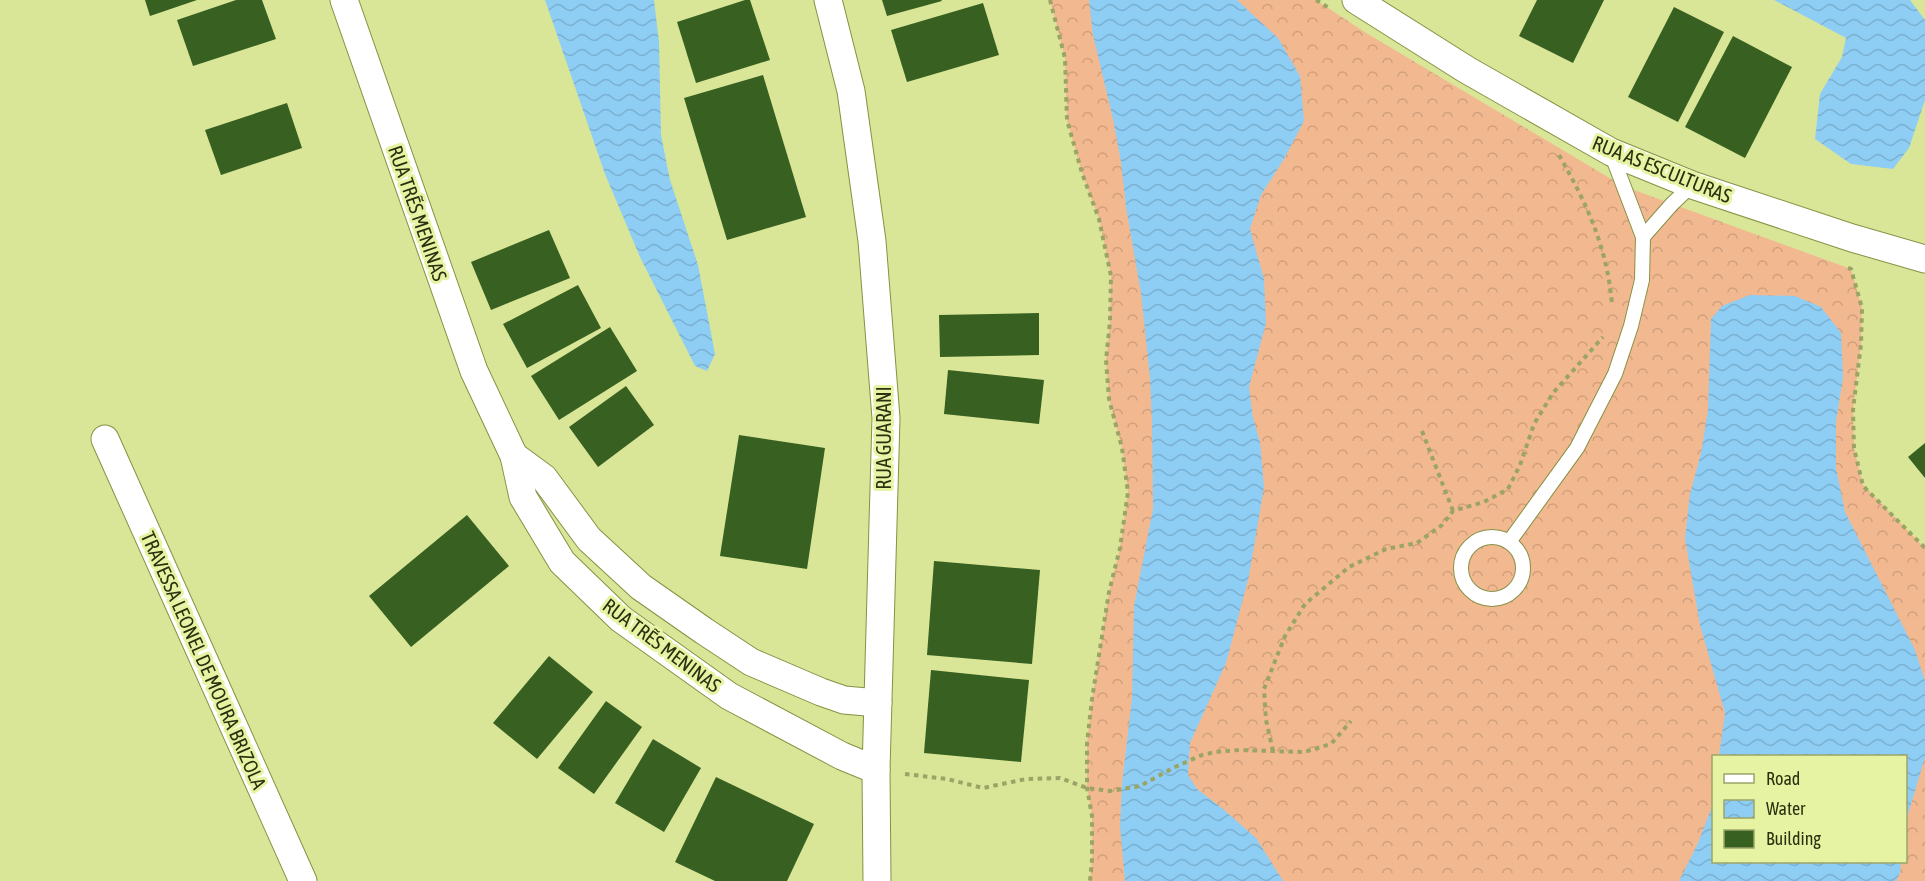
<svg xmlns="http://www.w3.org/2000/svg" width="1925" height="881" font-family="'Asap Condensed',sans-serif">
  <defs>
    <pattern id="forest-crowns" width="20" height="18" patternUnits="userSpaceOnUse" patternTransform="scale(1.5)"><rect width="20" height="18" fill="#f2b991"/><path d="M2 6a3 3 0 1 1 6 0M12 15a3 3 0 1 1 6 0" fill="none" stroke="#d09f7c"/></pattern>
    <pattern id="water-waves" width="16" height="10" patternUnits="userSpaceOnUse" patternTransform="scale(1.5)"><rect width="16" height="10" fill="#8ecdf4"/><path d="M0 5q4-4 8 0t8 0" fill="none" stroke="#7bb0d0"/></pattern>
  </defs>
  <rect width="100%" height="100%" fill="#d9e697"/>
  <path fill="url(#forest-crowns)" fill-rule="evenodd" d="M1050,0H1316L1363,31L1623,186L1851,269L1862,308L1861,344L1853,410L1854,448L1863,485L1925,548V881H1090L1092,860V816L1087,788V743L1092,699L1109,592L1120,548L1128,492L1122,448L1109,399L1106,360L1110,321L1111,276L1099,219L1082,173L1067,120L1065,58ZM1714,756H1906V862H1714Z"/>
  <g fill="url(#water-waves)">
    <polygon points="545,0 654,0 659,42 661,135 670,180 698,265 715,354 707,371 695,366 640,257 605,174"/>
    <polygon points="1089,0 1237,0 1278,38 1300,76 1304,121 1284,159 1261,195 1250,229 1264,279 1266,323 1249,387 1253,418 1260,442 1264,487 1249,576 1226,663 1190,743 1188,775 1197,789 1223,809 1256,838 1283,881 1125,881 1120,826 1122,784 1132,698 1134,606 1153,509 1152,422 1150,378 1141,293 1126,207 1121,162 1113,119 1093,35"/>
    <polygon points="1774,0 1910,0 1925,20 1925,100 1909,148 1893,169 1851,164 1815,139 1820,94 1842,57 1846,38"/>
    <polygon points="1750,295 1795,296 1821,307 1841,333 1843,377 1836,422 1836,468 1845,512 1915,650 1925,681 1925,757 1906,821 1906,756 1719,756 1725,713 1700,625 1685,538 1690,494 1701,453 1708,410 1711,319 1722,306"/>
    <polygon points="1713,804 1714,862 1901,862 1900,873 1896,881 1679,881 1698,843"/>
  </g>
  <g fill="#376021">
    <polygon points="145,0 197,0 150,16"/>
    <polygon points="236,0 262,0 276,39 193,66 177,20"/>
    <polygon points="745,0 750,0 770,60 696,83 677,22"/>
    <polygon points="882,0 941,0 942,1 887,16"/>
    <polygon points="1537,0 1604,0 1573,63 1519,36"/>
    <polygon points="983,3 999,55 907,82 891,30"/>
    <polygon points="1674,7 1724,32 1678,122 1628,97"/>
    <polygon points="1733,36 1792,67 1745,158 1685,127"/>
    <polygon points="763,75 806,217 727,240 684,98"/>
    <polygon points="287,103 302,148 221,175 205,130"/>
    <polygon points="549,230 570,278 491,310 471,262"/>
    <polygon points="578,285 601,328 527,368 503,324"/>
    <polygon points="1039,313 1039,355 940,357 939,315"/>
    <polygon points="610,327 637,371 559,420 531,376"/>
    <polygon points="948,370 1044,380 1039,424 944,414"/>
    <polygon points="626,386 654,425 598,467 569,427"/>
    <polygon points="739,435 825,448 807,569 720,556"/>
    <polygon points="1925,443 1925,478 1908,457"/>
    <polygon points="467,515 509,566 411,647 369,596"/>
    <polygon points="934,561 1040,570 1032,664 927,655"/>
    <polygon points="549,656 593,692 537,759 493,723"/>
    <polygon points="931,670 1029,680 1021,762 924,753"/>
    <polygon points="606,701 642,727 594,794 558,768"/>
    <polygon points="653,739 701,768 664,832 615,803"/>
    <polygon points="716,777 814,824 787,881 715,881 675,862"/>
  </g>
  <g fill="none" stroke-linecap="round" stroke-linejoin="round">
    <g stroke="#879144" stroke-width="16">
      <g id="lane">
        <polyline points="1643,237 1672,204 1692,185"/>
        <circle cx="1492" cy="568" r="31"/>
        <polyline points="1509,542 1577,448 1615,374 1631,326 1642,280 1643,237 1611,153"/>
      </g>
    </g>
    <g stroke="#879144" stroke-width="29">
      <g id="street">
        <polyline points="344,0 474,371 514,456 523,497 562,562 621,619 729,696 842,756 876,770"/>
        <polyline points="828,0 851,91 872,241 886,418 876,770 877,881"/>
        <polyline points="1356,0 1467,70 1611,152 1692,185 1852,238 1925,259"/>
        <polyline points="105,439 303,881"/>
        <polyline points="514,456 544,478 589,539 641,587 704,631 751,662 821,692 844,700 878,703"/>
      </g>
    </g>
    <g stroke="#9aa465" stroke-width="4" stroke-dasharray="4.5 4.5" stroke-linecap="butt">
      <polyline points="1050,0 1065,58 1067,120 1082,173 1099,219 1111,276 1110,321 1106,360 1109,399 1122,448 1128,492 1120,548 1109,592 1092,699 1087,743 1087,788 1092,816 1092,860 1090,881"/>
      <polyline points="1316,0 1329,8"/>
      <path d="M1559,155C1587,204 1607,247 1612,304"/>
      <polyline points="1848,268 1851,269 1862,308 1861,344 1853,410 1854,448 1863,486 1925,548"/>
      <polyline points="1422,431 1453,511"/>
      <polyline points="1273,751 1266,720 1264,689 1285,636 1305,604 1349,567 1386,549 1417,543 1442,525 1453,511 1484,502 1508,489 1520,465 1534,424 1553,393 1603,337"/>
      <polyline points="905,774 947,779 983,788 1026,779 1060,778 1087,788 1110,791 1140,786 1175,767 1202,755 1215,752 1239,750 1304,752 1331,744 1351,721"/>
    </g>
    <use href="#lane" stroke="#fff" stroke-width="14"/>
    <use href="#street" stroke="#fff" stroke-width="27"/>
  </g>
  <g text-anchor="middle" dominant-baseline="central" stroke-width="6" stroke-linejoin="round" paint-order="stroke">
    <g font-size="20" fill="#2b300f" stroke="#e6f3a3">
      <text transform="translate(1662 169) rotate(22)">RUA AS ESCULTURAS</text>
      <text transform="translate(418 213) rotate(71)">RUA TRẼS MENINAS</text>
      <text transform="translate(883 438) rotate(-90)">RUA GUARANI</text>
      <text transform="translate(662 645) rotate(37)">RUA TRẼS MENINAS</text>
      <text transform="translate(204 660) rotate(66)">TRAVESSA LEONEL DE MOURA BRIZOLA</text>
    </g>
  </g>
  <rect x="1712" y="755" width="195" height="108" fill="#e6f3a3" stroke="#9ba568" stroke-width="1.5"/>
  <rect x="1724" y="774" width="30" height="9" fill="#ffffff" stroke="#9ba568" stroke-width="1.5"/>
  <text x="1766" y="785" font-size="18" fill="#2b300f">Road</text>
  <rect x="1724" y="800" width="30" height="18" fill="url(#water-waves)" stroke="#9ba568" stroke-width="1.5"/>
  <text x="1766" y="815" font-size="18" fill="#2b300f">Water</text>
  <rect x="1724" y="830" width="30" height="18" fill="#376021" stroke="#9ba568" stroke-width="1.5"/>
  <text x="1766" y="845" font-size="18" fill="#2b300f">Building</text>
</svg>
